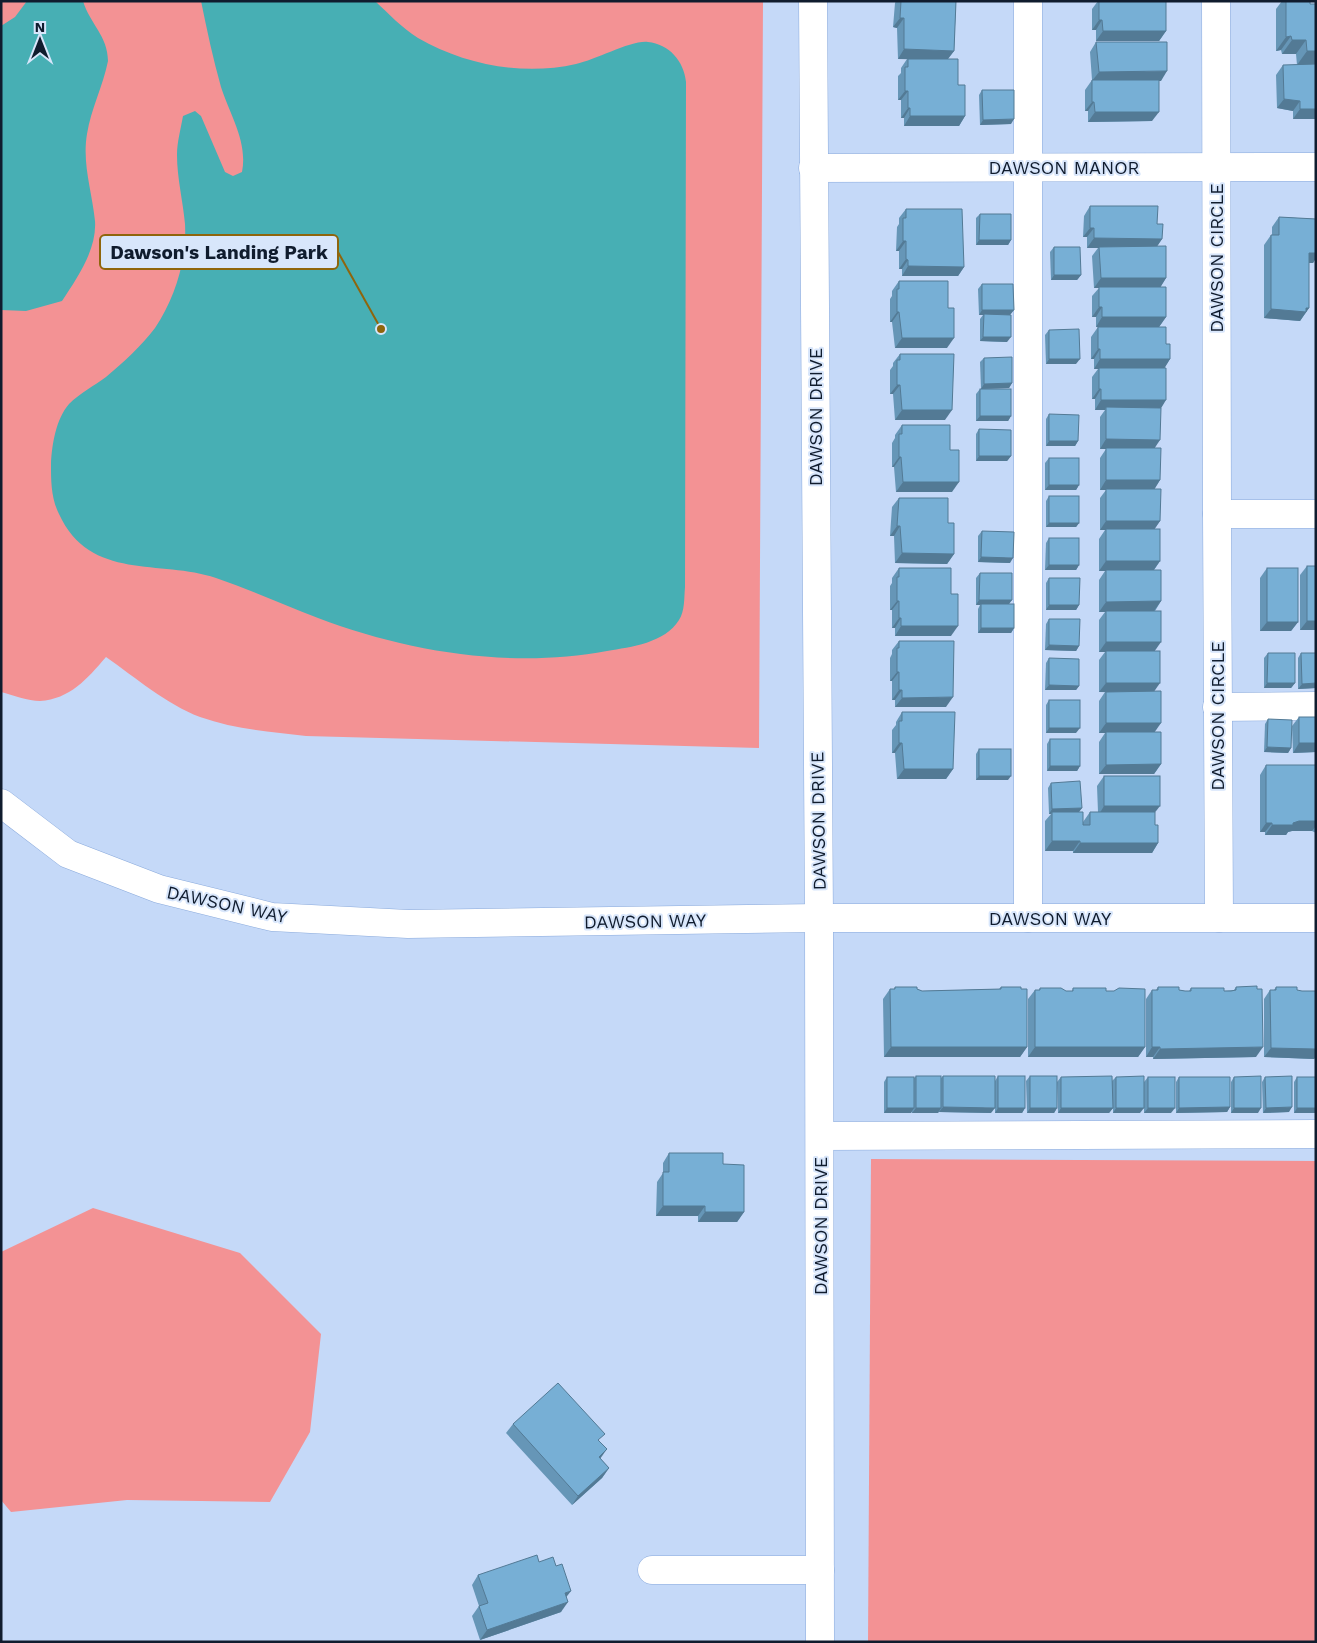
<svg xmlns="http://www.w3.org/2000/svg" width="1317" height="1643" font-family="'Work Sans',sans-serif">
  <rect width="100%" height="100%" fill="#c5d9f8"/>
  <g fill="#f39294">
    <path d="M1,1H763L759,748L306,736C270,732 234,729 200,717C166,704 136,678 106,657C87,679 70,699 40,701C28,701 13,695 1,692Z"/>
    <polygon points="871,1159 1316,1161 1316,1642 868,1642"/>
    <polygon points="93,1208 240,1253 321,1334 310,1432 270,1502 127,1500 11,1512 1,1500 1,1252"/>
  </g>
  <g fill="#47afb4">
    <path d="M27,1H83C90,24 108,36 108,61C103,86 91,109 87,134C82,164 92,191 95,221C97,250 77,278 62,301L26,311L1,310V26L15,17Z"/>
    <path d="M201,1H375C389,14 402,28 418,38C465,65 523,76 576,64C596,60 631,40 648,42C669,44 684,61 686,82L685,587C684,598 685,611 679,620C665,643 631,647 607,651C511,669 408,652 318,618C284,605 251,590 216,578C161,559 90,582 59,514C51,498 51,481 51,464C52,444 56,419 69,404C80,393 94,386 106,377C124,362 141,346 155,328C175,298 187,260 185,224C183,201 177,178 177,155C177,142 181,128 183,116L195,111L201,116L225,172L233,176L242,172C248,142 230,115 221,87C213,59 207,30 201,1Z"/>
  </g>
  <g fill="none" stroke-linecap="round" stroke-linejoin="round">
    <g stroke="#8aaadc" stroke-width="29">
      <g id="minor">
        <polyline points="813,1 819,918 820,1642"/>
        <polyline points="1216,1 1217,514 1316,514"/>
        <polyline points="813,168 1316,167"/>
        <polyline points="1217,514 1219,918"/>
        <polyline points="1217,707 1316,706"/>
        <polyline points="1,803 68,854 159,889 272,917 408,924 819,918 1316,918"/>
        <polyline points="1028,918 1028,1"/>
        <polyline points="820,1136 1316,1134"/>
        <polyline points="652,1570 820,1570"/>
      </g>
    </g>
    <use href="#minor" stroke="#fff" stroke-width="28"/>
  </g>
  <g fill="#6696b7">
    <polygon points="896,1 956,1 954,51 948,59 958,85 965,116 959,126 904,126 904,118 901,118 901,100 898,100 898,76 901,73 901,68 907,59 898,59 897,28 893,27 895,3"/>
    <polygon points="1095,1 1166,1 1166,31 1159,41 1096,41 1096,30 1092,30 1092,9 1098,1"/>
    <polygon points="1282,1 1310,1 1316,119 1293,119 1293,111 1277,108 1276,75 1283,65 1297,65 1296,54 1282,54 1281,50 1276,51 1276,9"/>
    <polygon points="1096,42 1161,81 1159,81 1152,121 1088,122 1088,111 1085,111 1085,90 1092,80 1090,52"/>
    <polygon points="982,90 1011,124 980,125 979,95"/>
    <polygon points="1090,206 1157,224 1162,239 1157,246 1166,278 1160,287 1166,317 1159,327 1166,344 1170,359 1164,368 1161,408 1155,448 1160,480 1154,489 1160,521 1154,529 1160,561 1154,570 1161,601 1155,611 1154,732 1161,764 1154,774 1099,774 1099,742 1105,733 1099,733 1099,701 1105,692 1099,692 1099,660 1105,652 1099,652 1099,620 1105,612 1099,612 1099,580 1105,571 1099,571 1099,539 1105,530 1100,530 1100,498 1106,490 1100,490 1100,458 1106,449 1100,449 1100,417 1105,410 1095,410 1095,399 1092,399 1092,377 1098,369 1094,369 1094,359 1091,359 1091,337 1098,327 1096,327 1096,317 1092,317 1092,296 1099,288 1094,288 1092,256 1098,248 1087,248 1087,237 1083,237 1084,216"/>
    <polygon points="906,209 964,267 958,276 902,276 902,269 899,269 899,251 896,251 897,227 899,224 899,218"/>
    <polygon points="980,214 1011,240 1008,245 976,245 976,218"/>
    <polygon points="1279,217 1316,219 1316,258 1313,263 1309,263 1309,308 1300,321 1264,318 1264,245 1271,235 1272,235 1272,227"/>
    <polygon points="1054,247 1081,275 1077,280 1051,280 1050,252"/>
    <polygon points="899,281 947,348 895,348 892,322 890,322 890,299 892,296 892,291"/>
    <polygon points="982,284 1014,310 1010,314 1007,342 980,341 980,319 983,315 979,315 978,289"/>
    <polygon points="1049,330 1076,364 1046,364 1045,335"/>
    <polygon points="900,354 945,420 895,420 893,394 890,394 890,370 893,366 893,363"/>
    <polygon points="984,358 1012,383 1009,388 981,389 980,362"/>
    <polygon points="980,389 1011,416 1008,421 976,421 976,394"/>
    <polygon points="1049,414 1078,441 1075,446 1046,446 1046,419"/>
    <polygon points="902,425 950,450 952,492 896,492 894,467 892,467 892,443 895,438 895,435"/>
    <polygon points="979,429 1011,456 1007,461 976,461 976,434"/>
    <polygon points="1049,458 1079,485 1076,490 1045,490 1045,463"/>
    <polygon points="1049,496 1079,523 1076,527 1046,527 1046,501"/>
    <polygon points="899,498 948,523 954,554 947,564 895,563 894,536 890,536 892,507"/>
    <polygon points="982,531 1010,563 978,562 978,536"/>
    <polygon points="1049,538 1079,565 1076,570 1045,570 1046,543"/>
    <polygon points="1307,566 1316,630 1300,630 1300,575"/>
    <polygon points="899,568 951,636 895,636 895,628 892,628 892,610 890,610 890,586 892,583 892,578"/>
    <polygon points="1267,568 1298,622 1291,631 1260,631 1260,578"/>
    <polygon points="980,573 1012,600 1009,604 1014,628 1011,633 978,633 978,609 980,605 976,605 976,578"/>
    <polygon points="1049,578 1079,605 1076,610 1046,610 1046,583"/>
    <polygon points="1049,619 1079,646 1076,651 1045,650 1046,624"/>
    <polygon points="899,641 946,707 895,707 895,700 892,700 892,681 890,681 890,658 892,654 892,650"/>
    <polygon points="1268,653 1295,683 1291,688 1264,688 1264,658"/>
    <polygon points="1301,653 1316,688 1298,689 1298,658"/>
    <polygon points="1049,658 1079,686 1076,690 1045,690 1046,663"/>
    <polygon points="1049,700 1076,733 1046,733 1046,705"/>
    <polygon points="902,712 953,769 946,779 897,779 895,753 892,753 892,730 896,725 896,722"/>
    <polygon points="1299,717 1316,717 1316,752 1293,753 1292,726"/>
    <polygon points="1268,719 1291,748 1288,753 1264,752 1265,724"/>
    <polygon points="1050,739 1080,766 1077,771 1047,771 1047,744"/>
    <polygon points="979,749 1008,780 976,780 976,754"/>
    <polygon points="1266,765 1316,765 1316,833 1312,831 1292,831 1288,832 1286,835 1265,835 1265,832 1260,832 1260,775"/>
    <polygon points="1104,776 1155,812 1155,825 1158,843 1152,853 1073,853 1073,851 1045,851 1045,821 1051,814 1049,814 1048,788 1051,783 1082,808 1079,812 1083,825 1083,822 1090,812 1098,812 1097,786"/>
    <polygon points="895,987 917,989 922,991 999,989 1001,987 1027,1047 1020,1057 884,1057 883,999 890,989 894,989"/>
    <polygon points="1158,987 1185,991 1189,991 1191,988 1224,991 1234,990 1236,987 1256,1057 1153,1059 1153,1057 1146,1057 1146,999 1152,990 1156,990"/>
    <polygon points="1276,987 1297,990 1316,1057 1314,1059 1264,1057 1264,999 1270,990 1274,990"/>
    <polygon points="1040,988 1066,991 1072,991 1073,988 1106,991 1145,1047 1138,1057 1028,1057 1028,999 1035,990 1039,990"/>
    <polygon points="916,1076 941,1078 943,1076 991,1113 939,1112 939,1111 938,1113 912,1113 912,1111 911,1113 884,1113 884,1082 887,1077 914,1078"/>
    <polygon points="998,1076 1025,1108 1022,1113 995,1113 995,1081"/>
    <polygon points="1030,1076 1057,1108 1054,1113 1027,1113 1026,1081"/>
    <polygon points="1061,1077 1112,1081 1116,1077 1140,1113 1113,1113 1113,1108 1109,1113 1058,1113 1057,1082"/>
    <polygon points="1148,1077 1171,1113 1144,1113 1144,1082"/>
    <polygon points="1179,1077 1230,1107 1227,1112 1176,1113 1176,1082"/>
    <polygon points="1234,1077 1258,1113 1231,1113 1231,1082"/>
    <polygon points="1265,1077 1289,1112 1263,1113 1262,1082"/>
    <polygon points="1297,1077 1316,1113 1294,1113 1294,1082"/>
    <polygon points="669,1153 723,1164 744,1212 737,1222 698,1222 698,1216 656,1216 657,1182 663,1173 663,1163"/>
    <polygon points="513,1424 600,1441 600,1458 609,1468 602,1478 572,1505 506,1433"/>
    <polygon points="539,1562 566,1597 561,1612 480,1640 472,1616 479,1606 472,1585 478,1575"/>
  </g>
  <g fill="#537a95">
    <polygon points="900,18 904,18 897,28 893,27"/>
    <polygon points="1099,20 1102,20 1096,30 1092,30"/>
    <polygon points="1103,31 1166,31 1159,41 1096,41"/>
    <polygon points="1291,36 1281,50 1276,51 1286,37"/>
    <polygon points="1292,40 1306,40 1296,54 1282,54"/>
    <polygon points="904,49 954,51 947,60 898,59"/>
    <polygon points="1307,51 1316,51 1316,65 1297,65"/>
    <polygon points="1167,71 1161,81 1092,81 1099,72"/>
    <polygon points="905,91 908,91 901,100 898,100"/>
    <polygon points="1284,99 1300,101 1293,111 1277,108"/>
    <polygon points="1092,102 1094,102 1088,111 1085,111"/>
    <polygon points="908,108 910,108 904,118 901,118"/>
    <polygon points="1300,109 1316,109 1316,119 1293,119"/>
    <polygon points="1095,112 1159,112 1152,121 1088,122"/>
    <polygon points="910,116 965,116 959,126 904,126"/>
    <polygon points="1014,119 1011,124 980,125 983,120"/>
    <polygon points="1090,228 1094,228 1087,237 1083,237"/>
    <polygon points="1094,238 1162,239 1156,248 1087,248"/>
    <polygon points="979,240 1011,240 1008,245 976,245"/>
    <polygon points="903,241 906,241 899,251 896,251"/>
    <polygon points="1309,253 1316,253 1316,258 1313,263 1303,263"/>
    <polygon points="906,259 908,260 902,269 899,269"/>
    <polygon points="908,266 964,267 958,276 902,276"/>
    <polygon points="1054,275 1081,275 1077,280 1051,280"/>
    <polygon points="1101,278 1166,278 1160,288 1094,288"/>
    <polygon points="1099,307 1102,307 1096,317 1092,317"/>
    <polygon points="1309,308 1300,321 1264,318 1271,309"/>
    <polygon points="982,310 1014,310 1010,315 979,315"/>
    <polygon points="897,312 899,312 892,322 890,322"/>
    <polygon points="1102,317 1166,317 1159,327 1096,327"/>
    <polygon points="983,337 1011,337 1007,342 980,341"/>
    <polygon points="902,338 954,338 947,348 895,348"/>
    <polygon points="1098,349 1100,349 1094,359 1091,359"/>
    <polygon points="1049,359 1080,359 1076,364 1046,364"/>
    <polygon points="1100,359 1170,359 1164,369 1094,369"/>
    <polygon points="1012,383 1009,388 981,389 984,384"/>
    <polygon points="897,385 900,385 893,394 890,394"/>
    <polygon points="1099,389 1101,389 1095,399 1092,399"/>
    <polygon points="1101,400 1166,400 1160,410 1106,407 1105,410 1095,410"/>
    <polygon points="902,410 952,410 945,420 895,420"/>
    <polygon points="980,416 1011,416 1008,421 976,421"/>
    <polygon points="1106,439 1160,440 1154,449 1100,449"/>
    <polygon points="1049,441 1078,441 1075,446 1046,446"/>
    <polygon points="979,456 1011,456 1007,461 976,461"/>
    <polygon points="899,457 901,457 894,467 892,467"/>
    <polygon points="1106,480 1160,480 1154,490 1100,490"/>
    <polygon points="903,482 959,482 952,492 896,492"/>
    <polygon points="1049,485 1079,485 1076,490 1045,490"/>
    <polygon points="1106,521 1160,521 1154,530 1100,530"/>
    <polygon points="1049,523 1079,523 1076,527 1046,527"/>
    <polygon points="897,526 900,526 894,536 890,536"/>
    <polygon points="902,553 954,554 947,564 895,563"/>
    <polygon points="981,557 1013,558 1010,563 978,562"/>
    <polygon points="1106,561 1160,561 1153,571 1099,571"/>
    <polygon points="1049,565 1079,565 1076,570 1045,570"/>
    <polygon points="979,600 1012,600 1008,605 981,604 980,605 976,605"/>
    <polygon points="897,601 899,601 892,610 890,610"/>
    <polygon points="1161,601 1154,611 1099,612 1106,602"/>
    <polygon points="1049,605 1079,605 1076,610 1046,610"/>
    <polygon points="899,618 901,618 895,628 892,628"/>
    <polygon points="1307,621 1316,621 1316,630 1300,630"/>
    <polygon points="1267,622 1298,622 1291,631 1260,631"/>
    <polygon points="901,626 958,626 951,636 895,636"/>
    <polygon points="981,628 1014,628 1011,633 978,633"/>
    <polygon points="1106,642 1161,642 1154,652 1099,652"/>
    <polygon points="1049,645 1079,646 1076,651 1045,650"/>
    <polygon points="897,672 899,672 892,681 890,681"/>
    <polygon points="1106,683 1160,683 1153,693 1099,692"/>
    <polygon points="1267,683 1295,683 1291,688 1264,688"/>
    <polygon points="1316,683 1316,688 1298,689 1302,684"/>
    <polygon points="1049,685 1079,686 1076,690 1045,690"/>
    <polygon points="899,690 902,690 895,700 892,700"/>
    <polygon points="953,697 946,707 895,707 902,698"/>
    <polygon points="1106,723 1161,723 1154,733 1099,733"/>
    <polygon points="1049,728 1080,728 1076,733 1046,733"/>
    <polygon points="899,743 902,743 895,753 892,753"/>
    <polygon points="1299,743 1316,743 1316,752 1293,753"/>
    <polygon points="1267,747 1291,748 1288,753 1264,752"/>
    <polygon points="1161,764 1154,774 1099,774 1106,765"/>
    <polygon points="1050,766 1080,766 1077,771 1047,771"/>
    <polygon points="904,769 953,769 946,779 897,779"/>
    <polygon points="979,776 1011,776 1008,780 976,780"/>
    <polygon points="1104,806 1160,806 1153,815 1098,816"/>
    <polygon points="1082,808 1078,813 1052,812 1051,814 1049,814 1052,809"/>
    <polygon points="1299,821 1316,821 1316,826 1312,831 1292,831 1288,832 1286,835 1265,835 1272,825"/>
    <polygon points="1266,823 1272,823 1265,832 1260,832"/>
    <polygon points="1052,841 1080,841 1073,851 1045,851"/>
    <polygon points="1080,843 1158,843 1152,853 1073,853"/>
    <polygon points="891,1047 1027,1047 1020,1057 884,1057"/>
    <polygon points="1035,1047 1145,1047 1138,1057 1028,1057"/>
    <polygon points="1152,1047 1160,1047 1153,1057 1146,1057"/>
    <polygon points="1263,1047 1256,1057 1153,1059 1160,1049"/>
    <polygon points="1271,1048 1316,1049 1316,1057 1314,1059 1264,1057"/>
    <polygon points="943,1107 995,1108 991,1113 939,1112"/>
    <polygon points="1230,1107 1227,1112 1176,1113 1179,1108"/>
    <polygon points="1292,1107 1289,1112 1263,1113 1266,1108"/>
    <polygon points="887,1108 914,1108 911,1113 884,1113"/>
    <polygon points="916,1108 941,1108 938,1113 912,1113"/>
    <polygon points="998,1108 1025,1108 1022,1113 995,1113"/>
    <polygon points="1030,1108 1057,1108 1054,1113 1027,1113"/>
    <polygon points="1061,1108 1113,1108 1109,1113 1058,1113"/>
    <polygon points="1116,1108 1144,1108 1140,1113 1113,1113"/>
    <polygon points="1148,1108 1175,1108 1171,1113 1144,1113"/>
    <polygon points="1234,1108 1261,1108 1258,1113 1231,1113"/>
    <polygon points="1297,1108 1316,1108 1316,1113 1294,1113"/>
    <polygon points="663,1206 705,1206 698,1216 656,1216"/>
    <polygon points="705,1212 744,1212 737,1222 698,1222"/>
    <polygon points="607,1449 600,1459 599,1457"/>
    <polygon points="609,1468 602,1478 572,1505 578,1496"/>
    <polygon points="571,1591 564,1600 565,1593"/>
    <polygon points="568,1602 561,1612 480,1640 487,1630"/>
  </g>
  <g fill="#77afd5" stroke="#537a95">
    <polygon points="901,1 956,1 954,51 904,49 904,18 900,18"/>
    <polygon points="1099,1 1166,1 1166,31 1103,31 1102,20 1099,20"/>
    <polygon points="1286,1 1310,1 1310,4 1316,4 1316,51 1307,51 1306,40 1292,40 1291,36 1286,37"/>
    <polygon points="1096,42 1167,42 1167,71 1099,72"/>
    <polygon points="908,59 958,59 958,85 965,85 965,116 910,116 910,108 908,108 908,91 905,91 905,67 908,67"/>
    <polygon points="1316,64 1316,109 1300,109 1300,101 1284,99 1283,65"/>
    <polygon points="1092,80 1159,80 1159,112 1095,112 1094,102 1092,102"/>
    <polygon points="982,90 1014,90 1014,119 983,120"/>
    <polygon points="1090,206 1158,206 1157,224 1163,224 1162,239 1094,238 1094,228 1090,228"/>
    <polygon points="906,209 962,209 964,267 908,266 908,260 906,259 906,241 903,241 903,218 906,218"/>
    <polygon points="980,214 1011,214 1011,240 979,240"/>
    <polygon points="1279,217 1316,219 1316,253 1309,253 1309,308 1306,308 1306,312 1271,309 1271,235 1279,235"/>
    <polygon points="1166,246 1166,278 1101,278 1099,247"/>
    <polygon points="1054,247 1080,247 1081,275 1054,275"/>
    <polygon points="899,281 948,281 948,308 954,308 954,338 902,338 899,312 897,312 897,289 899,289"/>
    <polygon points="982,284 1013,284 1014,310 982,310"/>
    <polygon points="1099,287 1166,287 1166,317 1102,317 1102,307 1099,307"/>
    <polygon points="984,314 1011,315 1011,337 983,337"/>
    <polygon points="1098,327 1166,327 1166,344 1170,344 1170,359 1100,359 1100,349 1098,349"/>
    <polygon points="1079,329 1080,359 1049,359 1049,330"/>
    <polygon points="900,354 954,354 952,410 902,410 900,385 897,385 897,360 900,360"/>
    <polygon points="1012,357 1012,383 984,384 984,358"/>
    <polygon points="1099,368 1166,368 1166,400 1101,400 1101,389 1099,389"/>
    <rect x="980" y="389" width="31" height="27"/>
    <polygon points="1106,407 1161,408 1160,440 1106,439"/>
    <polygon points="1049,414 1079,415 1078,441 1049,441"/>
    <polygon points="902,425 950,425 950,450 959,450 959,482 903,482 901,457 899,457 899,434 902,434"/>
    <polygon points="979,429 1011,430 1011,456 979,456"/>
    <polygon points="1106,448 1161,448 1160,480 1106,480"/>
    <rect x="1049" y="458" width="30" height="27"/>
    <polygon points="1106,489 1161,489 1160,521 1106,521"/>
    <rect x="1049" y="496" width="30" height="27"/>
    <polygon points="899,498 948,498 948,523 954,523 954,554 902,553 900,526 897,526"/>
    <rect x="1106" y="529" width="54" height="32"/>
    <polygon points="982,531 1014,532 1013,558 981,557"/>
    <rect x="1049" y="538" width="30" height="27"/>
    <rect x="1307" y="566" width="9" height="55"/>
    <polygon points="899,568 951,568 951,594 958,594 958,626 901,626 901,618 899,618 899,601 897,601 897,577 899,577"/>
    <rect x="1267" y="568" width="31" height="54"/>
    <polygon points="1106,570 1161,570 1161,601 1106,602"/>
    <polygon points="980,573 1012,573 1012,600 979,600"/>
    <polygon points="1049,578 1080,578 1079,605 1049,605"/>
    <rect x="981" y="604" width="33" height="24"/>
    <rect x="1106" y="611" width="55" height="31"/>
    <polygon points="1049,619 1080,619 1079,646 1049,645"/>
    <polygon points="899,641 954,641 953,697 902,698 902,690 899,690 899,672 897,672 897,648 899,648"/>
    <rect x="1106" y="651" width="54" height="32"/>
    <polygon points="1268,653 1295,653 1295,683 1267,683"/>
    <polygon points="1301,653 1316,653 1316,683 1302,684"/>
    <polygon points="1049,658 1079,659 1079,686 1049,685"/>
    <polygon points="1161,691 1161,723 1106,723 1106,692"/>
    <rect x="1049" y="700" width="31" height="28"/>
    <polygon points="902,712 955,712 953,769 904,769 902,743 899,743 899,721 902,721"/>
    <rect x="1299" y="717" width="17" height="26"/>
    <polygon points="1268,719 1292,720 1291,748 1267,747"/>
    <polygon points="1106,732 1161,732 1161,764 1106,765"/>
    <rect x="1050" y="739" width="30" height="27"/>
    <rect x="979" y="749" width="32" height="27"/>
    <polygon points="1266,765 1316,765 1316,821 1299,821 1293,823 1293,825 1272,825 1272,823 1266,823"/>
    <rect x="1104" y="776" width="56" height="30"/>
    <polygon points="1080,781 1082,808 1052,809 1051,783"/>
    <polygon points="1052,812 1083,812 1083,825 1090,825 1090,812 1155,812 1155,825 1158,825 1158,843 1080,843 1080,841 1052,841"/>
    <polygon points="1257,986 1257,989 1262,989 1263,1047 1160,1049 1160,1047 1152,1047 1152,990 1158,990 1158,987 1179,987 1179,990 1185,991 1191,991 1191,988 1224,988 1224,991 1231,991 1236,990 1236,987"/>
    <polygon points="895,987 917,987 917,989 922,991 1001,989 1001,987 1021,987 1021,989 1027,989 1027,1047 891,1047 890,989 895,989"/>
    <polygon points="1276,987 1297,987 1297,990 1302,991 1316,991 1316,1049 1271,1048 1270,990 1276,990"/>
    <polygon points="1040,988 1061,988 1066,991 1073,991 1073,988 1106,988 1106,991 1114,991 1119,988 1145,989 1145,1047 1035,1047 1035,990 1040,990"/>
    <rect x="916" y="1076" width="25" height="32"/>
    <polygon points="943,1076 995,1076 995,1108 943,1107"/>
    <rect x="998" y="1076" width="27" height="32"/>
    <rect x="1030" y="1076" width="27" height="32"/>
    <polygon points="1112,1076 1113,1108 1061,1108 1061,1077"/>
    <polygon points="1144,1076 1144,1108 1116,1108 1116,1077"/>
    <polygon points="1261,1076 1261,1108 1234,1108 1234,1077"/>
    <polygon points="1292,1076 1292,1107 1266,1108 1265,1077"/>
    <rect x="887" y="1077" width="27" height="31"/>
    <rect x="1148" y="1077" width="27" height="31"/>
    <polygon points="1179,1077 1230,1077 1230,1107 1179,1108"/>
    <rect x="1297" y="1077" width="19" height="31"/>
    <polygon points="669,1153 723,1153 723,1164 744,1165 744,1212 705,1212 705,1206 663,1206 663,1172 669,1172"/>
    <polygon points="558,1383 605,1434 598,1440 607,1449 599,1457 609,1468 578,1496 513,1424"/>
    <polygon points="537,1555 539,1562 553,1557 556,1566 562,1564 571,1591 565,1593 568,1602 487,1630 479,1606 488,1603 478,1575"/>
  </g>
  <g text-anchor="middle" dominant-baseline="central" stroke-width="4" stroke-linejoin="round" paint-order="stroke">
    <g font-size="18" fill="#101c2e" stroke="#d8e6fb">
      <text x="1064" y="167">DAWSON MANOR</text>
      <text transform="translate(1216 258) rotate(-90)">DAWSON CIRCLE</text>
      <text transform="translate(815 417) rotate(-90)">DAWSON DRIVE</text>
      <text transform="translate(1217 716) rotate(-90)">DAWSON CIRCLE</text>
      <text transform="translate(818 821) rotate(-91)">DAWSON DRIVE</text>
      <text transform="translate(227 904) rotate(12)">DAWSON WAY</text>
      <text x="1050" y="918">DAWSON WAY</text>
      <text transform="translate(645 921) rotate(-1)">DAWSON WAY</text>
      <text transform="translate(820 1226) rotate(-90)">DAWSON DRIVE</text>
    </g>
  </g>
  <path fill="none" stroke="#8f650c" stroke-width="2" d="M381 329L338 252"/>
  <circle fill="#8f650c" stroke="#d8e6fb" stroke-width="2" cx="381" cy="329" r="5"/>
  <rect fill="#d8e6fb" stroke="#8f650c" stroke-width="2" x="100" y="235" width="238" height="34" rx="5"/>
  <g font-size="19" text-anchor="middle" font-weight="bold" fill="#101c2e">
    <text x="219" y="259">Dawson's Landing Park</text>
  </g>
  <rect width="1317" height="1643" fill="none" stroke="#101c2e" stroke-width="5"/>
  <g transform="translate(40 40)" stroke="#d8e6fb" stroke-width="4" paint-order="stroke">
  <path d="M0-4L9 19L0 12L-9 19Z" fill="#101c2e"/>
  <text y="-8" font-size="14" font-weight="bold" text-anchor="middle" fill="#101c2e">N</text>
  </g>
</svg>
